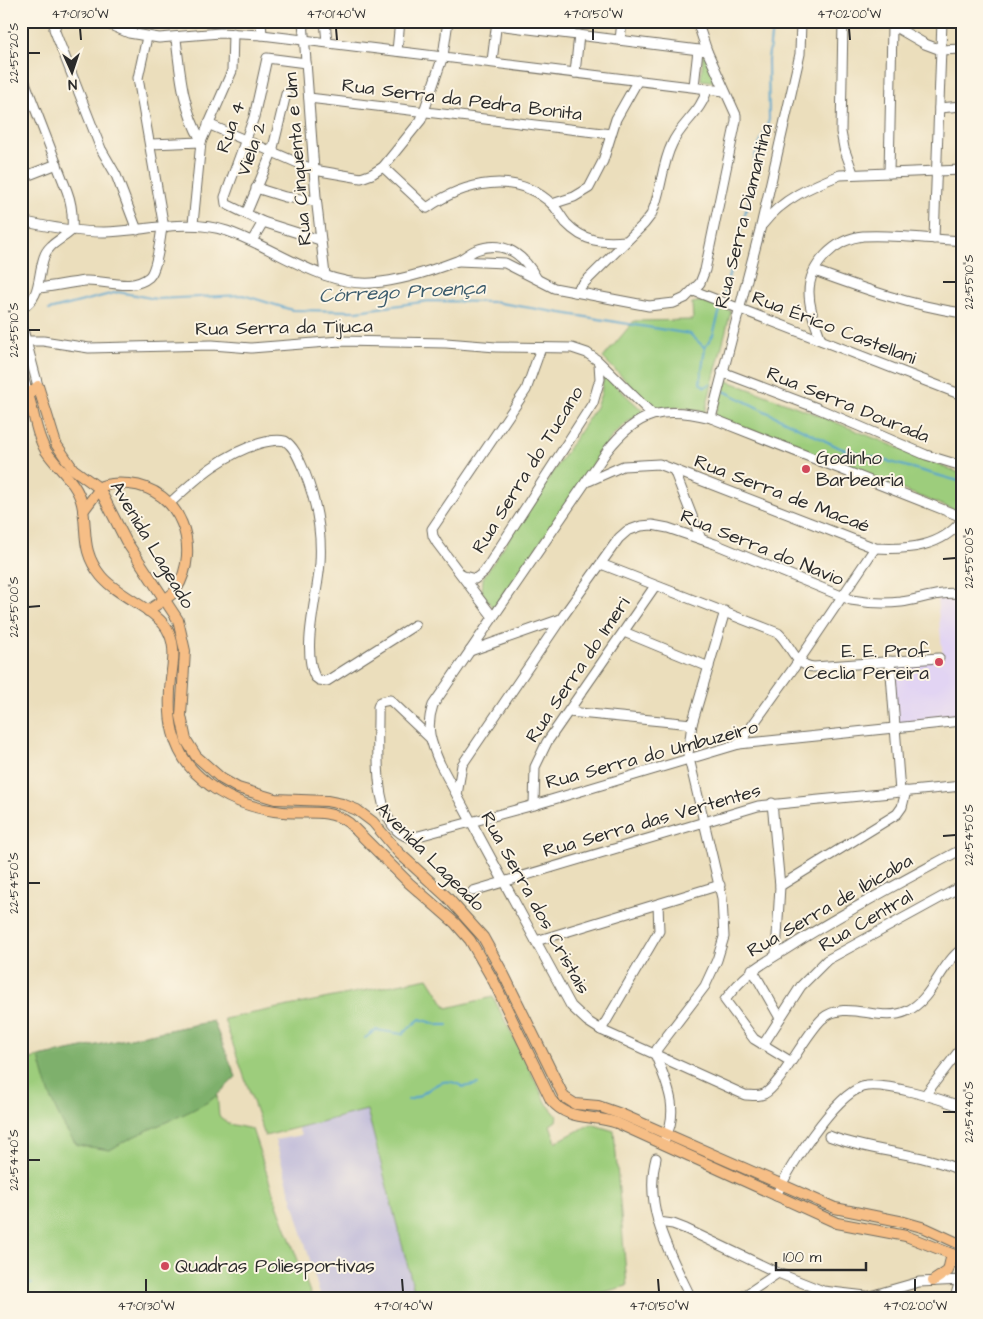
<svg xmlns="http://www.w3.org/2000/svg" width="983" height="1319" font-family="'Architects Daughter',sans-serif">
  <rect width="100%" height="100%" fill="#fcf5e5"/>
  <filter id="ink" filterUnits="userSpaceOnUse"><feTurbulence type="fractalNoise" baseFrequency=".02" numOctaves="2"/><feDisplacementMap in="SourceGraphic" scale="10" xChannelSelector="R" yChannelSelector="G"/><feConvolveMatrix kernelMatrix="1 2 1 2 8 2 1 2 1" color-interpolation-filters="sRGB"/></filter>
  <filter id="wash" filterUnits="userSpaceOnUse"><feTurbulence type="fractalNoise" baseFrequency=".0096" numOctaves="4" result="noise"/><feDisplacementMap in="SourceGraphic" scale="20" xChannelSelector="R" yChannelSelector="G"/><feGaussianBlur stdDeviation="1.12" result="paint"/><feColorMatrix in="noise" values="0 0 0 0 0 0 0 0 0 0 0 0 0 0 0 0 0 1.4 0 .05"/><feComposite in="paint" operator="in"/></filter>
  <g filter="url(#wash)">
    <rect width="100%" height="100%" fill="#ebdebc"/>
    <polygon fill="#e2d4f3" points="962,597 962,717 896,724 890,664 943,659 937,599"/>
    <polygon fill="#c5c0da" points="367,1109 415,1294 402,1298 321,1298 275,1140 301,1135 298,1128"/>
    <g fill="#9dcd7c" stroke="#647c54">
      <polygon points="703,54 706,54 716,82 701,80"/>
      <polygon points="702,301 731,311 705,412 680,407 655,409 603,358 634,321 693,320 692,303"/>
      <polygon points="604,375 644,412 629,421 613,435 494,610 482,592 483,578 596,407 601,394"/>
      <polygon points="725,380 813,413 962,474 962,513 715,416"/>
      <polygon points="428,978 447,1008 493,997 547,1104 557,1116 556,1121 550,1125 556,1142 591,1124 614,1131 627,1286 582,1298 402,1298 415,1294 367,1110 265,1136 224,1019"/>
      <polygon points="213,1021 236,1077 217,1094 219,1116 229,1124 252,1129 277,1204 312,1298 21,1298 21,1051 30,1059"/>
    </g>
    <path fill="#7eb06c" stroke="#546e4c" d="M213,1021L236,1077C226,1086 217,1097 206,1103C174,1121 141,1130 110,1150L77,1145C56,1119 47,1089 39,1057Z"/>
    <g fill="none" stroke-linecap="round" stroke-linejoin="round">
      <g stroke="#52a3cd" stroke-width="2">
        <polyline points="724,294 750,195 755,155 769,120 768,60 773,21"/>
        <polyline points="49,310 118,292 156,299 243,295 292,310 357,311 429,301 494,302 690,334 705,348 700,383 705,387 710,384"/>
        <polyline points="705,348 713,335 720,310"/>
        <polyline points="724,391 840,448 962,482"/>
        <polyline points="365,1038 376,1030 402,1034 420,1019 439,1025 448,1025"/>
        <path d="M408,1100C431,1095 437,1071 463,1087L478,1084"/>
        <polyline points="21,1285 32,1284"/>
      </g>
    </g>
  </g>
  <g filter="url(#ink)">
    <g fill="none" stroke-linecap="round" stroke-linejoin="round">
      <g stroke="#6e6a5e" stroke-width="11">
        <g id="minor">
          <polyline points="58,21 54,29 101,149 116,175 137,230"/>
          <polyline points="101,21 129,33 159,38 220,33 262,35 724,91"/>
          <polyline points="261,21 262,35"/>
          <polyline points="303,21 316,197 325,275"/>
          <polyline points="325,21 327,42"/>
          <polyline points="843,21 841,132 844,148 853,173"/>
          <polyline points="885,21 925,44 941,50 962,49"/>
          <polyline points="497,25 707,51"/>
          <polyline points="147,37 138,78 164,228"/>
          <path d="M176,39C180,73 183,110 201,140"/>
          <polyline points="620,40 622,21"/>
          <polyline points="397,51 400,21"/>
          <polyline points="492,61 497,21"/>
          <polyline points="306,63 267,58 254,117 225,197 226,204 263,222 320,240"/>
          <path d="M21,72L67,191C72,204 73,216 72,230C63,239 48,244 44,257C37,277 42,297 21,309"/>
          <polyline points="575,73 579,35"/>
          <polyline points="694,86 698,50"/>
          <polyline points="309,98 611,134"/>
          <polyline points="939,108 962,106"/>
          <polyline points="208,124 314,170 361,178 372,174 383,167 421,120 443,56 448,21"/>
          <polyline points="151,144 201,142"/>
          <path d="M383,167L427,208C464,182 516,170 552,204C558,210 561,217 566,223C584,242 601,243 626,241"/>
          <polyline points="889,173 892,27"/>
          <polyline points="21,178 57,164"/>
          <polyline points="256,188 285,197 316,201"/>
          <polyline points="552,204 574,197 589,188 603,161 616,119 638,80"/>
          <polyline points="246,214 272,152 286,94"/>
          <path d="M21,221C48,227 76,232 104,232C145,231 187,218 227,231C274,247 321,286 372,283C400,281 431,271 457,261C464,258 469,253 476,250C504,239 524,255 537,279"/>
          <polyline points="193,224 201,142 232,71 233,33"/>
          <path d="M763,224C782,199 812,186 840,175L962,170"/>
          <polyline points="934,239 942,21"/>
          <polyline points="252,241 263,222"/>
          <polyline points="458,261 505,263 554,288 649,306 674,303 685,298 700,283 705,270 736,121 736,115 707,51 697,21"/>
          <path d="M815,271C864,289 910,305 962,313"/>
          <path d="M39,288C54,286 70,283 85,281C107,280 131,292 149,277C157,270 160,239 162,228"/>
          <polyline points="694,291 962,395"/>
          <path d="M575,292L644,224L651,215C662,192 661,166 672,144C681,123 702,112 707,89"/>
          <polyline points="21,322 38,386"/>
          <path d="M821,340C816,325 809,309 809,292C809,265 835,239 863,236C892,234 931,239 962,241"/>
          <polyline points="28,341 43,341 89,348 212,345 251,348 340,341 446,343 496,347 572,348 587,353 597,360 652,414"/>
          <polyline points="21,369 28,394"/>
          <polyline points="722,372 817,408 926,455 962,466"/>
          <polyline points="711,418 761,226 800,54 801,21"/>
          <polyline points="674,470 701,539"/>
          <path d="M589,481L623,466L659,464L875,548C907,550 942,547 962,520"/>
          <path d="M170,503C198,477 223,454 261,443C269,441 277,439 285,441C295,447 300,462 305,473C316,501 322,532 320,563C318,594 301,649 315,677L319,680L327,681L415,625"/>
          <path d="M962,517L711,418C664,406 638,411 607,451L433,705C425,728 431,743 440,764L571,1006L587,1021L601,1030L745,1095C751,1095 758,1097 764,1094C781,1085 804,1036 822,1019C846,998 879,1024 907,1011C932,1000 940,965 962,949"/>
          <path d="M601,564L778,633C791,644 794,666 814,667L939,658"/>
          <polyline points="464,576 475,579 484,572 593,403 600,379 599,363"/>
          <polyline points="493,617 437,543 433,536 432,529 526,390 541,348"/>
          <polyline points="624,632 709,667"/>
          <polyline points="470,651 561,619"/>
          <polyline points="890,661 900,792"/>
          <polyline points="569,712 692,724"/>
          <path d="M430,738L390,700L380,702L378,707C379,741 369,828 411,838L534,805L739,744L962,721"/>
          <polyline points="739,744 798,662 875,548"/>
          <path d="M457,795L462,765L561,619L619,538L627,531L641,526L652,525L668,528L715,544L851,600C868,603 883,604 901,602C922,599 940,591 962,594"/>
          <polyline points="772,803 780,886 776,953"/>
          <polyline points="534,805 535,767 547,742 655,586"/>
          <polyline points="780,886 897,814 902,807 906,791"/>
          <polyline points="473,891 758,806 962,786"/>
          <polyline points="536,941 720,885"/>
          <polyline points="752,969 780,1018"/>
          <polyline points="601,1030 659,931 658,904"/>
          <polyline points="763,1045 801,986 827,960 962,886"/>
          <path d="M790,1061L754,1039L725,1000C750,967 766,963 799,941C851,908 907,879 962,849"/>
          <polyline points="925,1095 962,1047"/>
          <path d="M829,1136C873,1153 921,1152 962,1171"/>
          <path d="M665,1139C680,1109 667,1085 656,1056L657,1049L705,986L717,960L724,937L722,898L688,754L692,724L725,611"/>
          <path d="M656,1158C643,1208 670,1254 691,1298"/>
          <path d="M776,1196C788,1169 834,1096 862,1087C882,1081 941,1099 962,1107"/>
          <polyline points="658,1222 673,1224 686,1229 778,1273 823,1291 866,1296"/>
          <polyline points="741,1298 778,1273"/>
          <polyline points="863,1298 919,1282 962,1280"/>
          <polyline points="955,1298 960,1280"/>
        </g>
      </g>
      <g stroke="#6e6a5e" stroke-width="12">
        <g id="major">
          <path d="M28,394C34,412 36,435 46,451C58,469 77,482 82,504C88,531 80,550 101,576C119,598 160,610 169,633C176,648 173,663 171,678C167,715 170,752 201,778C223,798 253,809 283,812C306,814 329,808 349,823L409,883L455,923L470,940L494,982L551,1100C569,1122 593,1114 617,1123L837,1223L906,1236L962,1258"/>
          <polyline points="21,400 38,386 56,444 73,469 99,488 126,541 178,620 185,651 181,716 186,740 196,756 222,779 238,788 275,799 327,801 342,804 357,810 373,822 399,853 447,897 483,937 504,975 564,1097 575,1104 598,1106 621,1114 835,1208 904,1222 925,1228 962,1245"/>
          <path d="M83,511L102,486C111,483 120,483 129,484C181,489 202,548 176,590C170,598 156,604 148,611"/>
          <polyline points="933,1281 948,1271 952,1254"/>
        </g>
      </g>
      <use href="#minor" stroke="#fff" stroke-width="9"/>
      <use href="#major" stroke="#f6be86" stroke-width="10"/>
    </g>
  </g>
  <path fill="none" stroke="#2b2b2b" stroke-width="2" d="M80,28L81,40M336,28L337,40M593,28V40M849,28L850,40M28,53H40M943,282H956M28,330H40M943,559L956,558M28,607L40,606M943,836L956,835M28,883H40M943,1112H956M28,1160H40M146,1279V1292M402,1279L403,1292M658,1279L659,1292M915,1279V1292"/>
  <g fill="#d1495b" stroke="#fcf5e5" stroke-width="2">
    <circle cx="806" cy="469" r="5"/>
    <circle cx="939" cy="662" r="5"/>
    <circle cx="165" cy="1266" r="5"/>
  </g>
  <g text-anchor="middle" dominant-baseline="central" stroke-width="4" stroke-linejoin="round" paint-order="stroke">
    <g font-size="19" fill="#2b2b2b" stroke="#fcf5e5">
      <text transform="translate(462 100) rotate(7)">Rua Serra da Pedra Bonita</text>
      <text transform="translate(231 127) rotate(-71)">Rua 4</text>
      <text transform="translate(252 149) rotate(-71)">Viela 2</text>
      <text transform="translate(298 159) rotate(-95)">Rua Cinquenta e Um</text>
      <text transform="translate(744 216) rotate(-76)">Rua Serra Diamantina</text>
      <text transform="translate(284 328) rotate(-1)">Rua Serra da Tijuca</text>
      <text transform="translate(834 328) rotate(21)">Rua Érico Castellani</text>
      <text transform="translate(848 405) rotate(22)">Rua Serra Dourada</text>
      <text transform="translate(528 470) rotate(-58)">Rua Serra do Tucano</text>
      <text transform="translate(782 494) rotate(21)">Rua Serra de Macaé</text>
      <text transform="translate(152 545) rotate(59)">Avenida Lageado</text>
      <text transform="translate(762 548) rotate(22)">Rua Serra do Navio</text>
      <text transform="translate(578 670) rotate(-56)">Rua Serra do Imeri</text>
      <text transform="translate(652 755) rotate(-15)">Rua Serra do Umbuzeiro</text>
      <text transform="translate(652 821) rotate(-16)">Rua Serra das Vertentes</text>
      <text transform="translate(430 857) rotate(45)">Avenida Lageado</text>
      <text transform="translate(535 903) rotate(61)">Rua Serra dos Cristais</text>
      <text transform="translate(830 906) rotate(-30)">Rua Serra de Ibicaba</text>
      <text transform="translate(866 921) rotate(-30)">Rua Central</text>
    </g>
    <g font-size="19" fill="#2b2b2b" stroke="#fcf5e5" text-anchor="start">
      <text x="816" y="458">Godinho<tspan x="816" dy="22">Barbearia</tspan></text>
      <text x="929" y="651" text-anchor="end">E. E. Prof<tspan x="929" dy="22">Ceclia Pereira</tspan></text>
      <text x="175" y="1266">Quadras Poliesportivas</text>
    </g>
    <g font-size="20" font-style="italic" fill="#3b5b6c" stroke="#fcf5e5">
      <text transform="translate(402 292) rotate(-3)">Córrego Proença</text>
    </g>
  </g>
  <rect width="983" height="1319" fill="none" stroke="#fcf5e5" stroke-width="55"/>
  <g transform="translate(72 72) rotate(177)" stroke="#fcf5e5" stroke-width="4" paint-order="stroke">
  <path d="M0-4L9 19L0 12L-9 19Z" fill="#2b2b2b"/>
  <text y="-8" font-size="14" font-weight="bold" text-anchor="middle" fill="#2b2b2b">N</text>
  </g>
  <path d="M776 1262v8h90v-8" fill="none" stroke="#2b2b2b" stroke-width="2.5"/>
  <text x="783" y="1262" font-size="15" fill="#2b2b2b" stroke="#fcf5e5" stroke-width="4" paint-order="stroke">100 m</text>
  <rect x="28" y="28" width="928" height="1264" fill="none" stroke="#2b2b2b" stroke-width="2"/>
  <g font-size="12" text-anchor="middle" fill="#2b2b2b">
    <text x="80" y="18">47°01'30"W</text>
    <text x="336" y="18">47°01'40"W</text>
    <text x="593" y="18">47°01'50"W</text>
    <text x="849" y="18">47°02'00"W</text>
    <text transform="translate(14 53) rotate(-90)" y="4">22°55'20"S</text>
    <text transform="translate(969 282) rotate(-90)" y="4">22°55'10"S</text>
    <text transform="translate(14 330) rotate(-90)" y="4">22°55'10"S</text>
    <text transform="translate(969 558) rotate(-90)" y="4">22°55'00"S</text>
    <text transform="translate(14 607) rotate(-90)" y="4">22°55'00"S</text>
    <text transform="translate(969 835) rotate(-90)" y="4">22°54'50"S</text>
    <text transform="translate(14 883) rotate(-90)" y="4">22°54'50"S</text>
    <text transform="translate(969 1112) rotate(-90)" y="4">22°54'40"S</text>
    <text transform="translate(14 1160) rotate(-90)" y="4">22°54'40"S</text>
    <text x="146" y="1310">47°01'30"W</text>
    <text x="403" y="1310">47°01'40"W</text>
    <text x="659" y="1310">47°01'50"W</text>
    <text x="915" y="1310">47°02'00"W</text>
  </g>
</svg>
